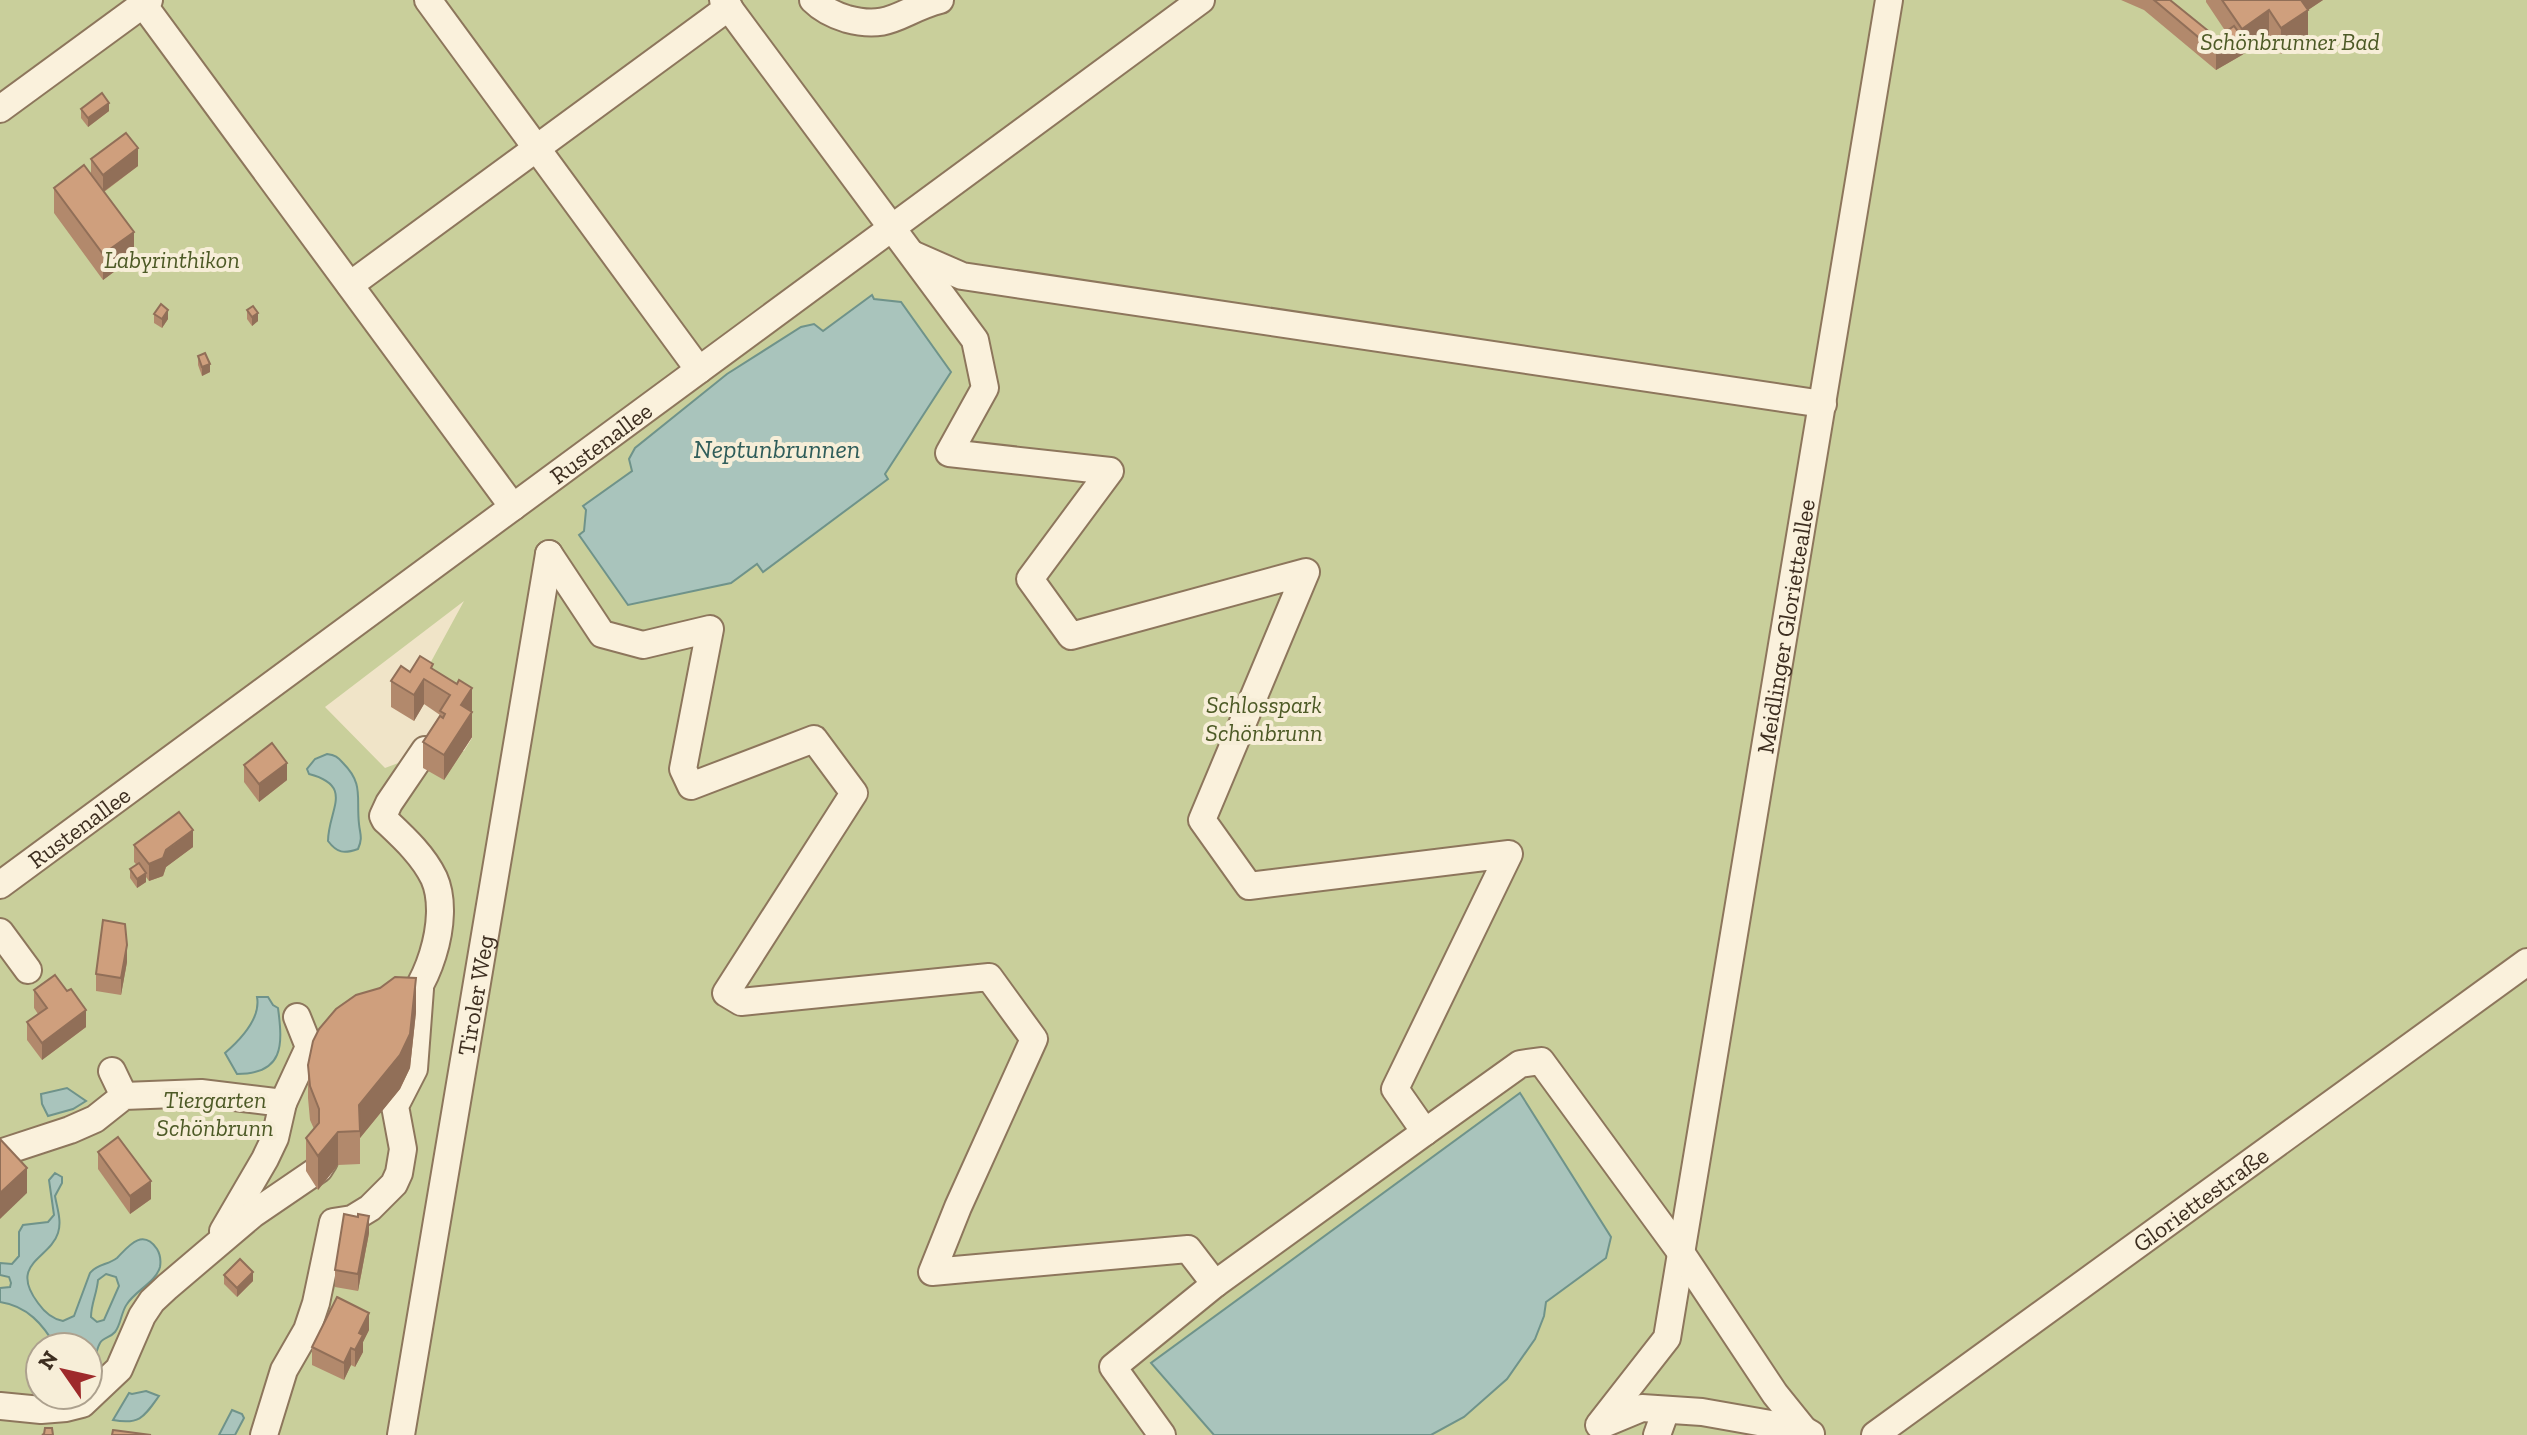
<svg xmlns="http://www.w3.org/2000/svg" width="2527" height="1435" font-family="'Zilla Slab',serif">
  <rect width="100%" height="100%" fill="#f0e4c8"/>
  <path fill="#c9cf9b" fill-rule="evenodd" d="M0,0H2527V1435H0ZM464,601L420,682L472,738L464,751L409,759L385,768L325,707ZM40,1347H88V1395H40Z"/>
  <g fill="#a9c4bc" stroke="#6f938a" stroke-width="2" fill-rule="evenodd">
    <polygon points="872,295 874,299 901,302 951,372 885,474 888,479 763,572 757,564 731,583 628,605 579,535 584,531 586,510 583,506 632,471 629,459 635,448 727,374 801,327 814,324 823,331"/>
    <path d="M327,754C335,755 338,757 343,763C364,784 356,797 359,824C360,834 363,838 358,849C344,854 337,853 328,841C328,810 355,786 309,774L307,769L315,759Z"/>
    <path d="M257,997H268L273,1005L278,1008C283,1045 284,1074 237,1074L225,1053C240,1040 261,1018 257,997Z"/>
    <polygon points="67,1088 86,1101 73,1109 48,1116 42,1104 41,1094"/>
    <polygon points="1520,1093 1611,1237 1606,1258 1546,1302 1544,1316 1535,1339 1507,1379 1464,1417 1431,1435 1214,1435 1151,1363"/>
    <path d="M55,1173L62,1177V1183L55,1196C57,1208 62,1221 58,1233C50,1259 8,1263 38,1303C45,1313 52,1319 63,1321L74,1316L90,1273C97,1264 108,1265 117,1258C127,1248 142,1227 157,1249C160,1254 161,1261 160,1267C156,1282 135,1291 127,1304C121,1312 121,1325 115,1332C110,1338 103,1337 100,1343C95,1352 98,1357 88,1363V1347H56C43,1324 27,1306 0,1302V1288L10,1287L11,1283L9,1277L0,1275V1263L12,1264L19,1256V1232L23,1225L48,1222L54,1215L49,1180ZM106,1274L116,1277L119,1286L104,1320L97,1322L91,1317C91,1304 97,1293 98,1280Z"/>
    <path d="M146,1391L159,1396C144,1417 140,1425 113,1420L129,1393L132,1394Z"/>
    <polygon points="232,1410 242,1414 244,1418 235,1435 219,1435"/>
  </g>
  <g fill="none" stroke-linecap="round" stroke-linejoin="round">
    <g stroke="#8d765c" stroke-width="30">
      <g id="minor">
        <polyline points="140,0 513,507"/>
        <polyline points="428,0 699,370"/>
        <polyline points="723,0 975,340 985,388 949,453 1110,471 1030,579 1071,636 1306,572 1202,820 1249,886 1509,854 1395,1089 1425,1132"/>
        <path d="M813,0C823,10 834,15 847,19C891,31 901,10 940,0"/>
        <polyline points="0,109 149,0"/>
        <polyline points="914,255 962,276 1823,404"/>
        <polyline points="350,285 729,7"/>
        <polyline points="549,554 602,634 643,645 710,629 683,769 691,786 814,739 854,793 726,993 741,1002 989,977 1034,1039 958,1207 932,1272 1188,1249 1215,1284"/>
        <path id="s1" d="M0,885L1201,0"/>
        <polyline points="0,932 28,970"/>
        <path d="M391,1020C427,995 452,918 434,878C423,855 403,837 385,820L383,816L389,803L425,750"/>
        <polyline points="112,1071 124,1096"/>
        <polyline points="283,1103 309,1047 297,1017"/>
        <polyline points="0,1153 70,1130 95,1119 124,1096 201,1093 283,1103 275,1138 265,1159 223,1231"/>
        <polyline points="0,1406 41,1410 66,1408 82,1404 119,1369 142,1316 152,1301 167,1287 253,1214 319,1169 324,1161 326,1149"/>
        <path id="s2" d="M1599,1425L1667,1338L1889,0"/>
        <polyline points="1601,1425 1642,1408 1702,1412 1804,1430 1811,1434"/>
        <polyline points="264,1435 284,1370 307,1330 316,1303 333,1222 352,1219 370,1208 394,1184 399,1173 403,1149 395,1106 414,1069 420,989"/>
        <path id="s3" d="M401,1435L549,554"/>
        <polyline points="1162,1435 1113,1367 1215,1284 1425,1132 1520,1064 1541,1061 1682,1254 1775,1394 1804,1430 1797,1435"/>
        <polyline points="1657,1435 1666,1410"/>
        <path id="s4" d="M1875,1435L2527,962"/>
      </g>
    </g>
    <use href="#minor" stroke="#faf1dc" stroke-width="26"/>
  </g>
  <g fill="#b2896c">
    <polygon points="2121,0 2170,0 2217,38 2226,32 2206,2 2206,0 2323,0 2308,10 2308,36 2281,54 2269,36 2242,55 2216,70 2144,10"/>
    <polygon points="81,109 109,111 88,127 81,118"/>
    <polygon points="91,159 138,166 104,192 134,257 103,280 54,213 54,188 91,174"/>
    <polygon points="247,310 258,321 252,326 247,319"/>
    <polygon points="154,314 168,319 162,328 154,323"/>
    <polygon points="198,356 210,372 202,376 198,365"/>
    <polygon points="433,670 457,684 472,688 472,737 444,780 423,768 423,742 440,715 424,704 414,721 391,707 391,681 410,672"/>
    <polygon points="244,765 287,780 259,802 244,782"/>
    <polygon points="134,845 193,847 166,867 163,876 149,881 146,877 146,882 137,888 130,878 130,869 137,865 134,862"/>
    <polygon points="127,962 121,995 96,991 96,974"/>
    <polygon points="34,990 67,991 86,1027 42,1060 27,1040 27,1022 38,1014 34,1008"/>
    <polygon points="416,1012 410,1068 400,1089 360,1138 360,1164 338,1165 318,1190 306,1171 306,1138 314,1129 310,1120 308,1098 308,1065"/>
    <polygon points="98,1152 151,1199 130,1214 98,1169"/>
    <polygon points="358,1217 369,1233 358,1291 335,1287 335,1270"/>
    <polygon points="224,1275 253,1281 237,1297 224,1284"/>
    <polygon points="369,1330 363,1342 363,1352 355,1367 351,1365 344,1380 312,1365 312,1347"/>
  </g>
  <g fill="#916f58">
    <polygon points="2296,0 2323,0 2308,10 2308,36 2281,54 2281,28"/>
    <polygon points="2269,10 2269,36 2242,55 2216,70 2216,52 2242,37 2242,29"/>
    <polygon points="109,103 109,111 88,127 88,118"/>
    <polygon points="138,148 138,166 103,192 103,175"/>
    <polygon points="134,232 134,257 103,280 103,254"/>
    <polygon points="168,310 168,319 162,328 162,319"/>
    <polygon points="258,313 258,321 252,326 252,317"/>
    <polygon points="210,364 210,372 202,376 202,367"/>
    <polygon points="424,679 424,704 414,721 414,695"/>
    <polygon points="472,688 472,737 444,780 444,755 461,705"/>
    <polygon points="287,763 287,780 259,802 259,784"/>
    <polygon points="193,830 193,847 166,867 163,876 149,881 149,864"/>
    <polygon points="146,873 146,882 137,888 137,879"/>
    <polygon points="127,945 127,962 121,995 121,978"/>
    <polygon points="416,978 416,1012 410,1068 400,1089 360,1138 359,1105"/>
    <polygon points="86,1010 86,1027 42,1060 42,1043"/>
    <polygon points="338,1132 338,1165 318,1190 318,1156"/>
    <polygon points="27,1168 27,1193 0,1219 0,1193"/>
    <polygon points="151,1181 151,1199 130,1214 130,1196"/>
    <polygon points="369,1216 369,1233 358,1291 358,1274"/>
    <polygon points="253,1272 253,1281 237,1297 237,1288"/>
    <polygon points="369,1313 369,1330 363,1342 363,1352 355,1367 355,1350 359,1333"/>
    <polygon points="351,1348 351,1365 344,1380 344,1363"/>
  </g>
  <g fill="#cf9f7d" stroke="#916f58" stroke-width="2">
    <polygon points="2154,0 2170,0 2217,38 2234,26 2242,37 2216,52"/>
    <polygon points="2222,0 2301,0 2308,10 2281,28 2269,10 2242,29"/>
    <polygon points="102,93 109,103 88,118 81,109"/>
    <polygon points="126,133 138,148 103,175 91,159"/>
    <polygon points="84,165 134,232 103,254 54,188"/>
    <polygon points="161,304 168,310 162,319 154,314"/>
    <polygon points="253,306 258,313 252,317 247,310"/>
    <polygon points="205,353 210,364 202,367 198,356"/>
    <polygon points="420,656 433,664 431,668 457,684 459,680 472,688 461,705 472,712 444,755 423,742 440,716 443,718 445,714 440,711 450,695 424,679 414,695 391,681 401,666 410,672"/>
    <polygon points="272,743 287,763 259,784 244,765"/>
    <polygon points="179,812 193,830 166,850 163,858 149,864 134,845"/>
    <polygon points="139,863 146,873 137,879 130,869"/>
    <polygon points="103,920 125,924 127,945 121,978 96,974"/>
    <polygon points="55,975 67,991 71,989 86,1010 42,1043 27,1022 47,1008 34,990"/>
    <polygon points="395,977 416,978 410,1034 400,1055 359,1105 360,1131 338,1132 318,1156 306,1138 319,1123 319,1109 310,1086 308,1065 313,1041 319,1029 336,1009 356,995 380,988"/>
    <polygon points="118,1137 151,1181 130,1196 98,1152"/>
    <polygon points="0,1139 27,1168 0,1193"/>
    <polygon points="344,1214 358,1217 358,1214 369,1216 358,1274 335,1270"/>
    <polygon points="240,1259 253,1272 237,1288 224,1275"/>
    <polygon points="337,1297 369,1313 359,1333 363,1335 355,1350 351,1348 344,1363 312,1347"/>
    <polygon points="45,1428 52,1428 53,1435 42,1435 44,1434"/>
    <polygon points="113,1430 151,1435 112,1435"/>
  </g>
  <g text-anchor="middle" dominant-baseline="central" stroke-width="8" stroke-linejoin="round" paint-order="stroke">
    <g font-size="24" font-style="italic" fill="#4d5a26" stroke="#f7eed8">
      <text x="2290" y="41">Schönbrunner Bad</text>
      <text x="172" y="259">Labyrinthikon</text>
      <text x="1264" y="704">Schlosspark<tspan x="1264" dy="28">Schönbrunn</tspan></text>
      <text x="215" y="1099">Tiergarten<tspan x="215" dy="28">Schönbrunn</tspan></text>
    </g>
    <g font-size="24" fill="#3d2e20" stroke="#f7eed8">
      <text stroke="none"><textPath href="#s1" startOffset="746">Rustenallee</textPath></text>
      <text stroke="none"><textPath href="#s2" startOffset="832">Meidlinger Glorietteallee</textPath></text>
      <text stroke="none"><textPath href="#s1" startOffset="98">Rustenallee</textPath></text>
      <text stroke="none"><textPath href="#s3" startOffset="446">Tiroler Weg</textPath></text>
      <text stroke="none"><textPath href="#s4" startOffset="402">Gloriettestraße</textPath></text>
    </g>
    <g font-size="26" font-style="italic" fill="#2f5d5a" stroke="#f7eed8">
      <text x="777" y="449">Neptunbrunnen</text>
    </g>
  </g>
  <g transform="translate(64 1371) rotate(304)"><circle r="38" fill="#f7eed8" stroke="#ada18e" stroke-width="2"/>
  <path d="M0-6L14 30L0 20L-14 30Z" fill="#9e2a2b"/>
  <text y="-12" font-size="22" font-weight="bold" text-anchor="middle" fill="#3d2e20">N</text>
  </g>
</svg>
